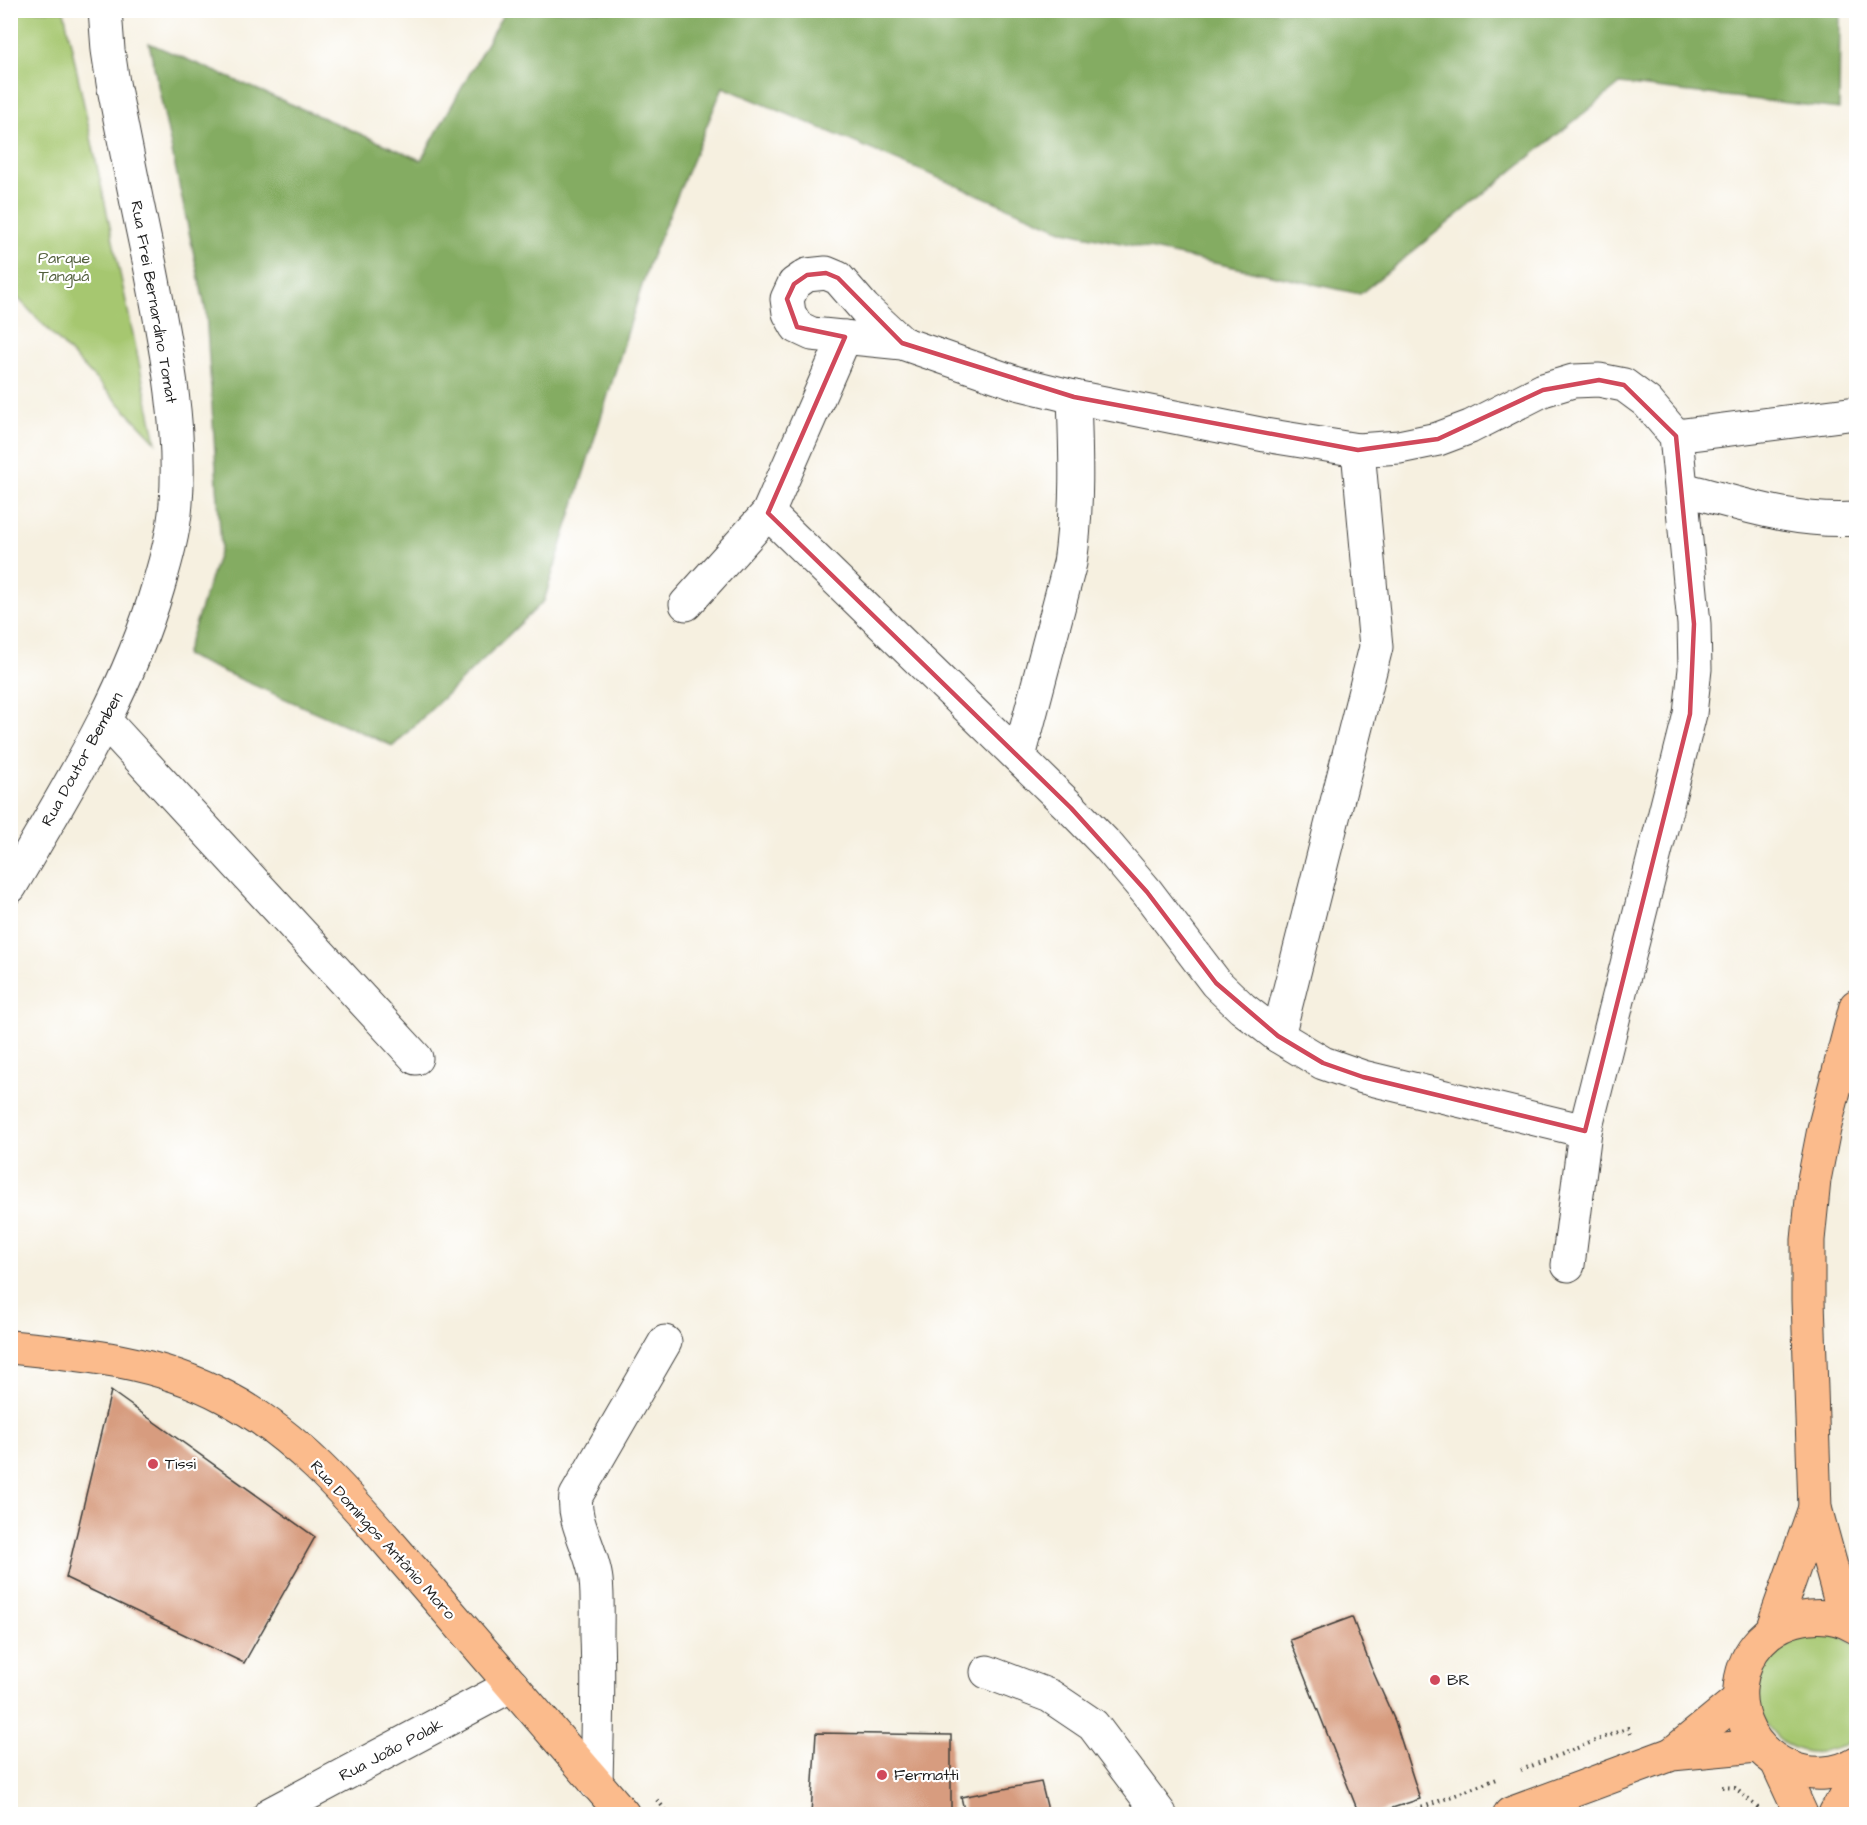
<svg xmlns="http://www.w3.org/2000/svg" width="1867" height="1825" font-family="'Architects Daughter',sans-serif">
  <rect width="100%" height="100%" fill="#fff"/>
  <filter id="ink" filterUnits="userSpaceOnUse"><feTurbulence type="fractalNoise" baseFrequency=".0167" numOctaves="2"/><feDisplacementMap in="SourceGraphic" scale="12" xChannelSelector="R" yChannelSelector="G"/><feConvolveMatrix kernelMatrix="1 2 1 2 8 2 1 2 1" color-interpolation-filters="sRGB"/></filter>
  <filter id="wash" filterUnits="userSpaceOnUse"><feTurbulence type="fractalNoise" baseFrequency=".008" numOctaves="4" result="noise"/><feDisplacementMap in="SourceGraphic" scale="24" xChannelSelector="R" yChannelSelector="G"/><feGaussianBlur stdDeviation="1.35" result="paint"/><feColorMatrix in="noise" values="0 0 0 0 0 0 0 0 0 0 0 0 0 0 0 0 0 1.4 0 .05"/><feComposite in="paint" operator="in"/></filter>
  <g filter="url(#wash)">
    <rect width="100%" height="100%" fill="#f6f0e0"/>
    <g fill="#a6c76f" stroke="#617246" stroke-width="1.5">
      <polygon points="11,10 64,11 156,442 11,291"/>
      <path d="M1819,1631C1833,1634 1845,1636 1856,1646V1738C1842,1748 1826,1754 1809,1752C1779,1748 1755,1719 1758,1689C1759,1679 1761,1668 1767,1659C1772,1652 1779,1644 1787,1640C1796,1635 1809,1634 1819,1631Z"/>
    </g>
    <polygon fill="#84ac62" stroke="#50643f" stroke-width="1.5" points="505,11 1840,11 1839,109 1620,84 1360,294 1064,231 723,87 649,263 544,601 393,746 185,655 221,547 206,312 149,43 421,160"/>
    <g id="blocks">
      <g fill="#d79c7f">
        <polygon points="111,1391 315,1537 244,1663 66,1578"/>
        <polygon points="1352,1617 1371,1667 1395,1721 1420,1799 1374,1814 1359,1814 1290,1640"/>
        <polygon points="816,1733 951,1735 951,1814 811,1814"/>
        <polygon points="1041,1782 1049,1814 965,1814 961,1797"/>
      </g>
    </g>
  </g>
  <g filter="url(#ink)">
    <use href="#blocks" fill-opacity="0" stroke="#3d3c39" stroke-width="1.5"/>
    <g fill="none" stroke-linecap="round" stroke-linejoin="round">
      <g stroke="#3d3c39" stroke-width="35">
        <g id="minor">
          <polyline points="902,343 864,308 838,278 826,273 807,275 794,284 787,299 789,313 797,327 812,334 902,343 1017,383 1074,397 1265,435 1358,450 1399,447 1438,439 1470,427 1543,390 1573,381 1599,380 1624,385 1647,402 1676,436 1694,624 1695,669 1690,714 1585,1131 1568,1265"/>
          <polyline points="1676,436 1856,413"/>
          <path d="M1683,489C1740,504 1796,523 1856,519"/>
          <polyline points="768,513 1071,808 1108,846 1147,892 1216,983 1242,1008 1278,1036 1323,1063 1363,1077 1585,1131"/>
          <polyline points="686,604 768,513 845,337"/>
          <polyline points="106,722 416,1058"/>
          <path d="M1019,757L1070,563C1078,508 1076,453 1074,397"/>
          <path d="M10,887C67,789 126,697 158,587C166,560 174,532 176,503C182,424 165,343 150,265C137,205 125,144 113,83L108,50L105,10"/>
          <polyline points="1278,1036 1376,647 1358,450"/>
          <polyline points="987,1672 1050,1696 1093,1725 1160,1814"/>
          <path d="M596,1784C597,1734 599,1685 597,1636C597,1617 598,1598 596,1580C593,1551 572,1522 576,1496L665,1342"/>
          <polyline points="270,1814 512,1685"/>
        </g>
      </g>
      <g stroke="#3d3c39" stroke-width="35">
        <g id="major">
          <path d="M10,1347C84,1354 158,1361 225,1397C306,1439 363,1514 422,1581C489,1659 556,1737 623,1814"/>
          <polyline points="1846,1621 1815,1508 1808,1300 1808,1240 1814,1180 1824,1129 1856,1006"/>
          <path d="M1856,1627C1842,1618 1826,1615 1809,1617C1727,1627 1714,1737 1791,1768C1811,1776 1838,1775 1856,1763"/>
          <polyline points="1772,1630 1815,1508"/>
          <polyline points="1672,1754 1739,1699"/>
          <polyline points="1777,1762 1801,1814"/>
          <polyline points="1510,1814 1672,1754 1757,1746"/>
          <polyline points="1835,1814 1856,1776"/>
        </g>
      </g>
      <g stroke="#3d3c39" stroke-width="4" stroke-dasharray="1.5 4.5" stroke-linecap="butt">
        <polyline points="1521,1770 1628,1728 1630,1734"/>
        <polyline points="1722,1787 1735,1788 1758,1808"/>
        <polyline points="657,1800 669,1814"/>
        <polyline points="1405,1814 1497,1779"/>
      </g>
      <use href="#minor" stroke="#fff" stroke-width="33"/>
      <use href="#major" stroke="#fbbb8c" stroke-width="33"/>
    </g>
  </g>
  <path fill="none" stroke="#d1495b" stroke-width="4.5" stroke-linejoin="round" d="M826,273L838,278L902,343L1074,397L1358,450L1438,439L1543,390L1599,380L1624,385L1676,436L1694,624L1690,714L1585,1131L1363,1077L1323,1063L1278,1036L1216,983L1147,892L1071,808L768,513L845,337L797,327L787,299L794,284L807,275Z"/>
  <g fill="#d1495b" stroke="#fff" stroke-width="2">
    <circle cx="153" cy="1464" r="6"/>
    <circle cx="1435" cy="1680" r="6"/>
    <circle cx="882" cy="1775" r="6"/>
  </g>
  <g text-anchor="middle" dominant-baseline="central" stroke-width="4.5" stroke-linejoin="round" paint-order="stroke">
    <g font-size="16" fill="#53603d" stroke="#fff">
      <text x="64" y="258">Parque<tspan x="64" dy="18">Tanguá</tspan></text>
    </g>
    <g font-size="16" fill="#1c1c1c" stroke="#fff">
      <text transform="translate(154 302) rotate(80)">Rua Frei Bernardino Tomat</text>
      <text transform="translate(82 759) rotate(-61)">Rua Doutor Bemben</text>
      <text transform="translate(383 1540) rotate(48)">Rua Domingos Antônio Moro</text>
      <text transform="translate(391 1750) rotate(-28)">Rua João Polak</text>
    </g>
    <g font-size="16" fill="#1c1c1c" stroke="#fff" text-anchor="start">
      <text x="165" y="1464">Tissi</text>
      <text x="1447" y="1680">BR</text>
      <text x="894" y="1775">Fermatti</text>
    </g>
  </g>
  <rect width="1867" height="1825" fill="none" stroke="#fff" stroke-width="36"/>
</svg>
